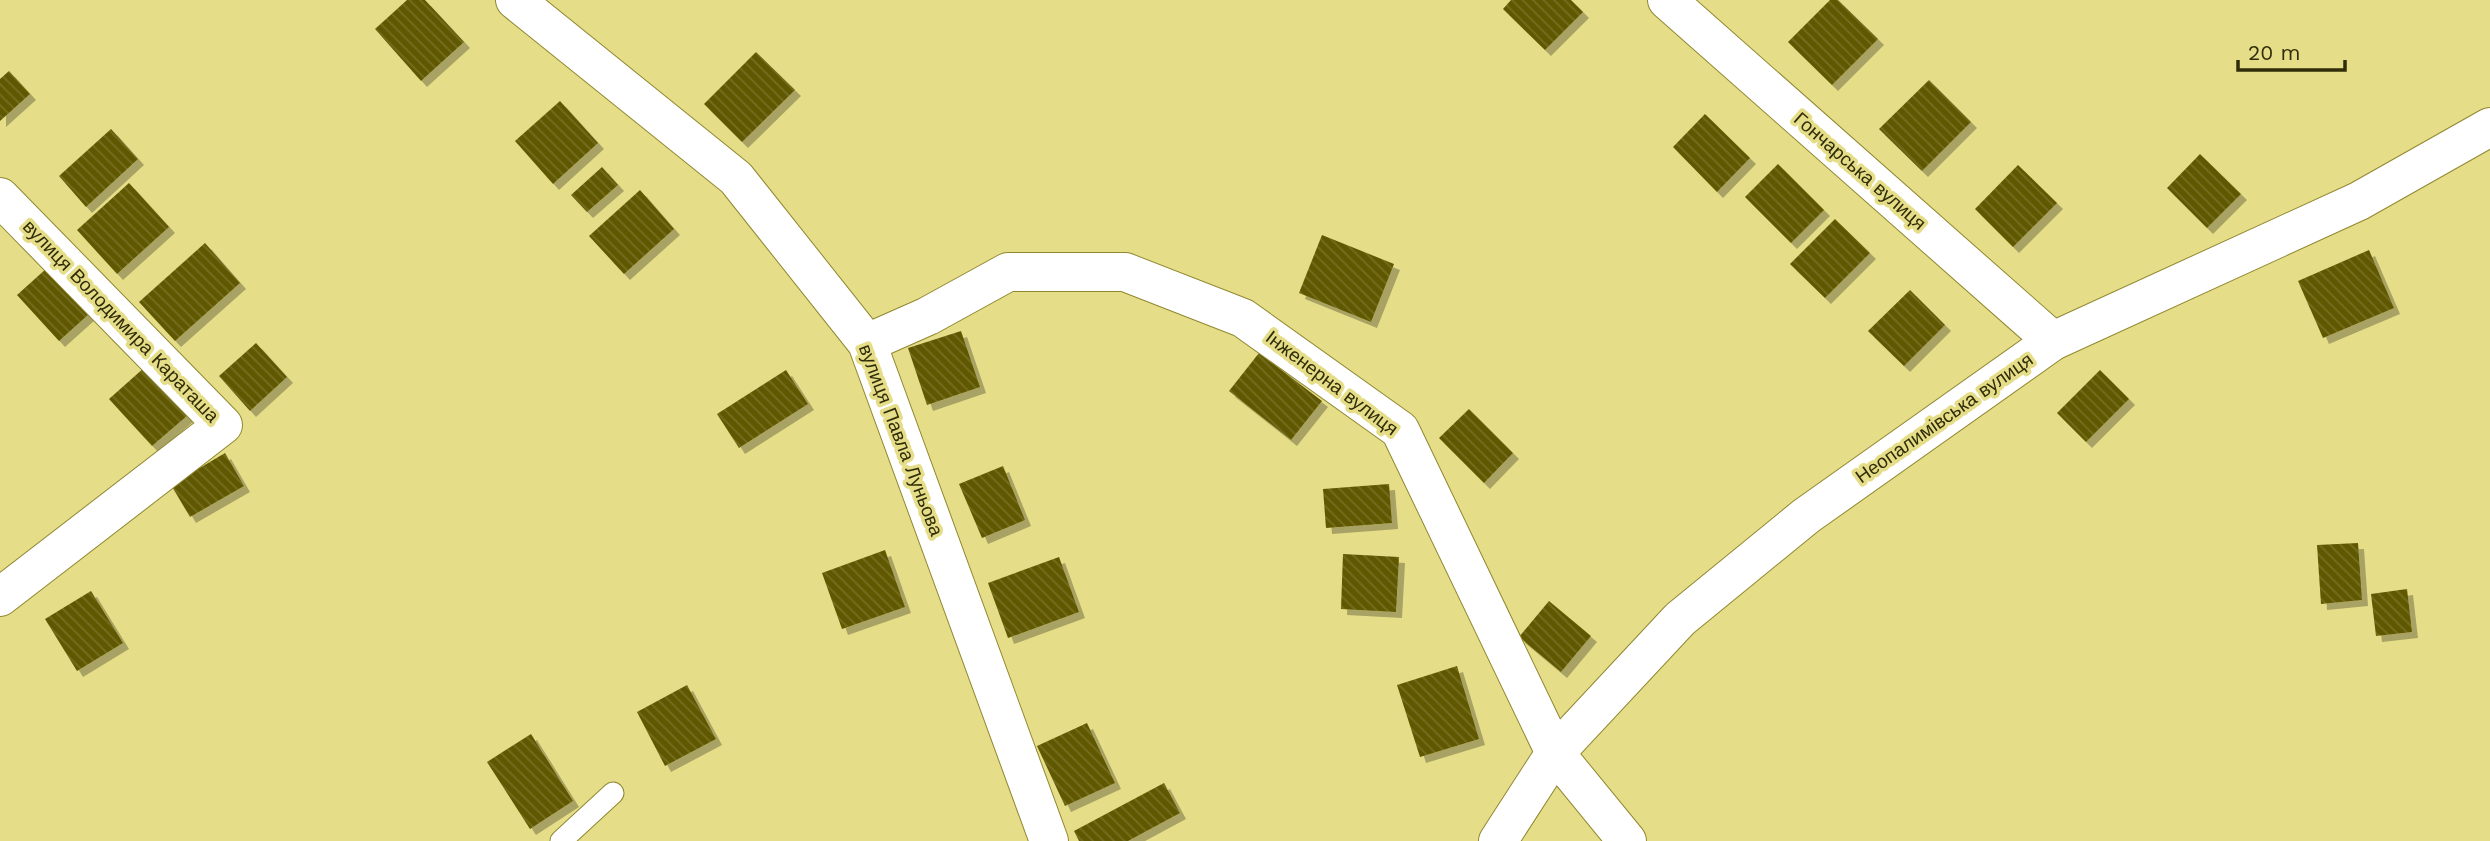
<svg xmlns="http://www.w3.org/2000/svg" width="2490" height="841" font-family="'Work Sans',sans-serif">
  <defs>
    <pattern id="building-back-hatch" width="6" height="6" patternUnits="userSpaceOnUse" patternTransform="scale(1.75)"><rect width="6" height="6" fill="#615900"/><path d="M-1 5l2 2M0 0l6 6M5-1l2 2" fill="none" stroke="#746e24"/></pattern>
    <filter id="shadow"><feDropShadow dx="6" dy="6" stdDeviation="0" flood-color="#0004"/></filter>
  </defs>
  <rect width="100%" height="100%" fill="#e5dd88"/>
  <g fill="url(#building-back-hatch)" filter="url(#shadow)">
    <polygon points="407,0 425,0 464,42 421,81 375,29"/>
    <polygon points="1511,0 1571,0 1583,12 1545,50 1503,9"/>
    <polygon points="1830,0 1838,0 1878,39 1832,85 1788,42"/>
    <polygon points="756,52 795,90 742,142 704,104"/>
    <polygon points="9,71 30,94 0,121 0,79"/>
    <polygon points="1929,80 1971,122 1922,171 1879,129"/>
    <polygon points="560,101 598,143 553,184 515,141"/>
    <polygon points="1705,114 1750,158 1717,192 1673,147"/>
    <polygon points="111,129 138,159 86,207 59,176"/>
    <polygon points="2200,154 2241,194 2207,228 2167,188"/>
    <polygon points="1778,164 1824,210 1791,243 1745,197"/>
    <polygon points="2018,165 2057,203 2013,247 1975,209"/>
    <polygon points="602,167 618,185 587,212 571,195"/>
    <polygon points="129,183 169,227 117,274 77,230"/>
    <polygon points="640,190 674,229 624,274 589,236"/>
    <polygon points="1835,219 1870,253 1825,298 1790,264"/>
    <polygon points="1322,235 1394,264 1371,322 1299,293"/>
    <polygon points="205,243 240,283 175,341 139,302"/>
    <polygon points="2369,250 2394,308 2323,338 2298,281"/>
    <polygon points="47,268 89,314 59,341 17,295"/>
    <polygon points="1910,290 1945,325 1904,366 1868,331"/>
    <polygon points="961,331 980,387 927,405 908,348"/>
    <polygon points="256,343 287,377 250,411 219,376"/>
    <polygon points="1259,353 1322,401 1291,440 1229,391"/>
    <polygon points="145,367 188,415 152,446 109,399"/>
    <polygon points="786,370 808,404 739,448 717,414"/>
    <polygon points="2100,370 2129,399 2086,442 2057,413"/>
    <polygon points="1469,409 1513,453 1484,483 1439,438"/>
    <polygon points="225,453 244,486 190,517 171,485"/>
    <polygon points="1003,466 1025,520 982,538 959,484"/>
    <polygon points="1389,484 1392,523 1326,528 1323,489"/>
    <polygon points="2358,543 2362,600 2321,604 2317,545"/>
    <polygon points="885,550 905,607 842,629 822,573"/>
    <polygon points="1343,554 1399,557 1396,612 1341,609"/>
    <polygon points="1059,557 1079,612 1008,638 988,583"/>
    <polygon points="2407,589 2412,632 2376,636 2371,594"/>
    <polygon points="91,591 123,643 77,671 45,619"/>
    <polygon points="1549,601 1591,636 1561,672 1519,637"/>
    <polygon points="1457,666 1479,739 1420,757 1397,685"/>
    <polygon points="687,685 716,739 665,766 637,712"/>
    <polygon points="1087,723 1115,783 1065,806 1037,746"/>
    <polygon points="531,734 573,801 530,829 487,762"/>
    <polygon points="1164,783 1180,813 1128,841 1079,841 1074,831"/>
  </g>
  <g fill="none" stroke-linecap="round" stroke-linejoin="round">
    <g stroke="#908831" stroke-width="23">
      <polyline id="lane" points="561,841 613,793"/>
    </g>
    <g stroke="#908831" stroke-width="40">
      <g id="street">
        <polyline points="515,0 736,178 867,343 1049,841"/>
        <polyline points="1667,0 2053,341"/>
        <polyline points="0,197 223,425 0,597"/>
        <polyline points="867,343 928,316 1008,272 1125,272 1243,318 1400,430 1555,753 1627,841"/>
        <polyline points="1498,841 1555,753 1680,619 1806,516 2053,341 2359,201 2490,127"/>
      </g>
    </g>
    <use href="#lane" stroke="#fff" stroke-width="21"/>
    <use href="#street" stroke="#fff" stroke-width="38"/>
  </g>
  <g text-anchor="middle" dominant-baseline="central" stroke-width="7" stroke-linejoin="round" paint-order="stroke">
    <g font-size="19" fill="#302d08" stroke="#e5dd88">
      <text transform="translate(1860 171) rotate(41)">Гончарська вулиця</text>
      <text transform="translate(121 321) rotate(46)">вулиця Володимира Караташа</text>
      <text transform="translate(1332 383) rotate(37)">Інженерна вулиця</text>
      <text transform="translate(1944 418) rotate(-35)">Неопалимівська вулиця</text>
      <text transform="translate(901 440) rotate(69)">вулиця Павла Луньова</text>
    </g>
  </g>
  <path d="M2238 60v10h107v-10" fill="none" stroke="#302d08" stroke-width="3.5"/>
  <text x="2248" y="60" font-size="21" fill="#302d08" stroke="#e5dd88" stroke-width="5" paint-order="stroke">20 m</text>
</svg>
